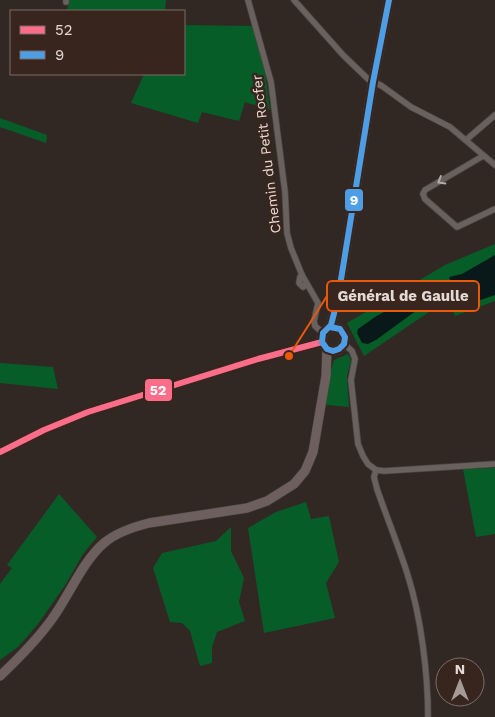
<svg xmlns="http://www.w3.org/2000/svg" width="495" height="717" font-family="'Work Sans',sans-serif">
  <rect width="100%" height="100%" fill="#312824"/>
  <g fill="#075d28">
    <polygon points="69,0 166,0 165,11 67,11"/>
    <polygon points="184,25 252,26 265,71 270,110 245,102 239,121 202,112 198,123 131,103 144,74 184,74"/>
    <polygon points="0,118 47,135 46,143 0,127"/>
    <polygon points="495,244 495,301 455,316 448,299 364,356 347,323 445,265"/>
    <polygon points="348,354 351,360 347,376 349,407 327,405 325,402 329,378 334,360"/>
    <polygon points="0,363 53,367 58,389 0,383"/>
    <polygon points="495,468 495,534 476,537 463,469"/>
    <polygon points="59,494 97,537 83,554 66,584 38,624 18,647 0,660 0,584 12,568 7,565"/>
    <polygon points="306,502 311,519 329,516 339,562 326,583 335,618 264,633 248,528 276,512"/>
    <polygon points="231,527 231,551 244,578 239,602 245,621 217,632 212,647 212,663 200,666 190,631 182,623 170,622 153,568 162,553 216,541"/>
  </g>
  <g fill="#091919">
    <polygon points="495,255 495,295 460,307 449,277 462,274"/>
    <polygon points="434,284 440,288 441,296 424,305 376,340 368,344 362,343 357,333 358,329 375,317"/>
  </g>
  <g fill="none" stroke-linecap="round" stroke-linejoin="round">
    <g stroke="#4d4541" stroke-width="7">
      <g id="minor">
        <polyline points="248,0 271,82 285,192 287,233 291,248 302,275"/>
        <polyline points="294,0 343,55 368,79 382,86 411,107 450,127 495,165"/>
        <polyline points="66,2 66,0"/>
        <polyline points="466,140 495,115"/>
        <polyline points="483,156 425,190 423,194 425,199 457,227 495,209"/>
        <polyline points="307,284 303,287 299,283 300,277 302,275 318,303 314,321 315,326 323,333"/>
        <polyline points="344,344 352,351 355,359 351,380 358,444 363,456 368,464 376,470 384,471 495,464"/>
        <polyline points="0,452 44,430 88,412 258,359 322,342"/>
        <path d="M376,470L374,477L377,489C387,518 399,547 408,576C421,617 428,674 428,717"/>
      </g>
    </g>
    <g stroke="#4d4541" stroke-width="10">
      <g id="primary">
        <polyline points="330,327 340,329 345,337 344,344 339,349 333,351 327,349 322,342 323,333 331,325 338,298 373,82 389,0"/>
        <path d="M0,676C19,658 37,640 52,619C69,596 82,562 104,543C117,532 133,527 149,523L247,508L267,501L294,484L305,471L313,452L326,376L327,349"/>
      </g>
    </g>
    <use href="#minor" stroke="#68615e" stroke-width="5.5"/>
    <use href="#primary" stroke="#6c5f5e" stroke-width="9"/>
    <g stroke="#37251e" stroke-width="10">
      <polyline id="bus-1" points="0,452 44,430 88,412 258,359 322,342"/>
    </g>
    <g stroke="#37251e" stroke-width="10">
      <polyline id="bus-2" points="330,327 340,329 345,337 344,344 339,349 333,351 327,349 322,342 323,333 331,325 338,298 373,82 389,0"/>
    </g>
    <use href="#bus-1" stroke="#fb6d88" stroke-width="6"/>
    <use href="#bus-2" stroke="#4d9ee5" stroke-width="6"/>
  </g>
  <defs><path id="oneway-chevron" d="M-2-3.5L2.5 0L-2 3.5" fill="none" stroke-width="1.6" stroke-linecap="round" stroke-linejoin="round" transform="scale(1.25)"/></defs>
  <use stroke="#b3a9a5" href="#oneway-chevron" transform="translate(441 181) rotate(149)"/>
  <g text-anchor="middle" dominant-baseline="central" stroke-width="5" stroke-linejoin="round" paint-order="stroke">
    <g font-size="14" fill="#e5d9d4" stroke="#37251e">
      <text transform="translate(266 154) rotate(-97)">Chemin du Petit Rocfer</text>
    </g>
  </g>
  <path fill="none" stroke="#e8590c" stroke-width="2" d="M289 356L327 296"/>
  <circle fill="#e8590c" stroke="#37251e" stroke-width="2" cx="289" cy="356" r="5"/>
  <rect fill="#37251e" stroke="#e8590c" stroke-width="2" x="327" y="281" width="152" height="30" rx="5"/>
  <g font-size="15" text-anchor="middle" font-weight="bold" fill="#e5d9d4">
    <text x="403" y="301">Général de Gaulle</text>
  </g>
  <g stroke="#37251e" stroke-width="2">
    <rect x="344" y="188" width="20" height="24" rx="5" fill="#4d9ee5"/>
    <rect x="144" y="378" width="29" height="24" rx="5" fill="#fb6d88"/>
  </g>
  <g font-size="14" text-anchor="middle" font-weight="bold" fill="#fff">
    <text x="354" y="205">9</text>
    <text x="158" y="395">52</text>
  </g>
  <rect x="10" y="10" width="175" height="65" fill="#37251e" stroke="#7d6d67"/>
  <rect x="20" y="26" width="25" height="8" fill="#fb6d88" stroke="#7d6d67"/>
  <text x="55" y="35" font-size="15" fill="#e5d9d4">52</text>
  <rect x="20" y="51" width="25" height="8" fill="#4d9ee5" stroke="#7d6d67"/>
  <text x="55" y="60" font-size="15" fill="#e5d9d4">9</text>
  <g transform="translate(460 682)"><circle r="24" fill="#37251e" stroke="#7d6d67"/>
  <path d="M0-4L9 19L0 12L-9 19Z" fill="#a69b96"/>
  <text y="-8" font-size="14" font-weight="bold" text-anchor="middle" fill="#e5d9d4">N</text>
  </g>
</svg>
